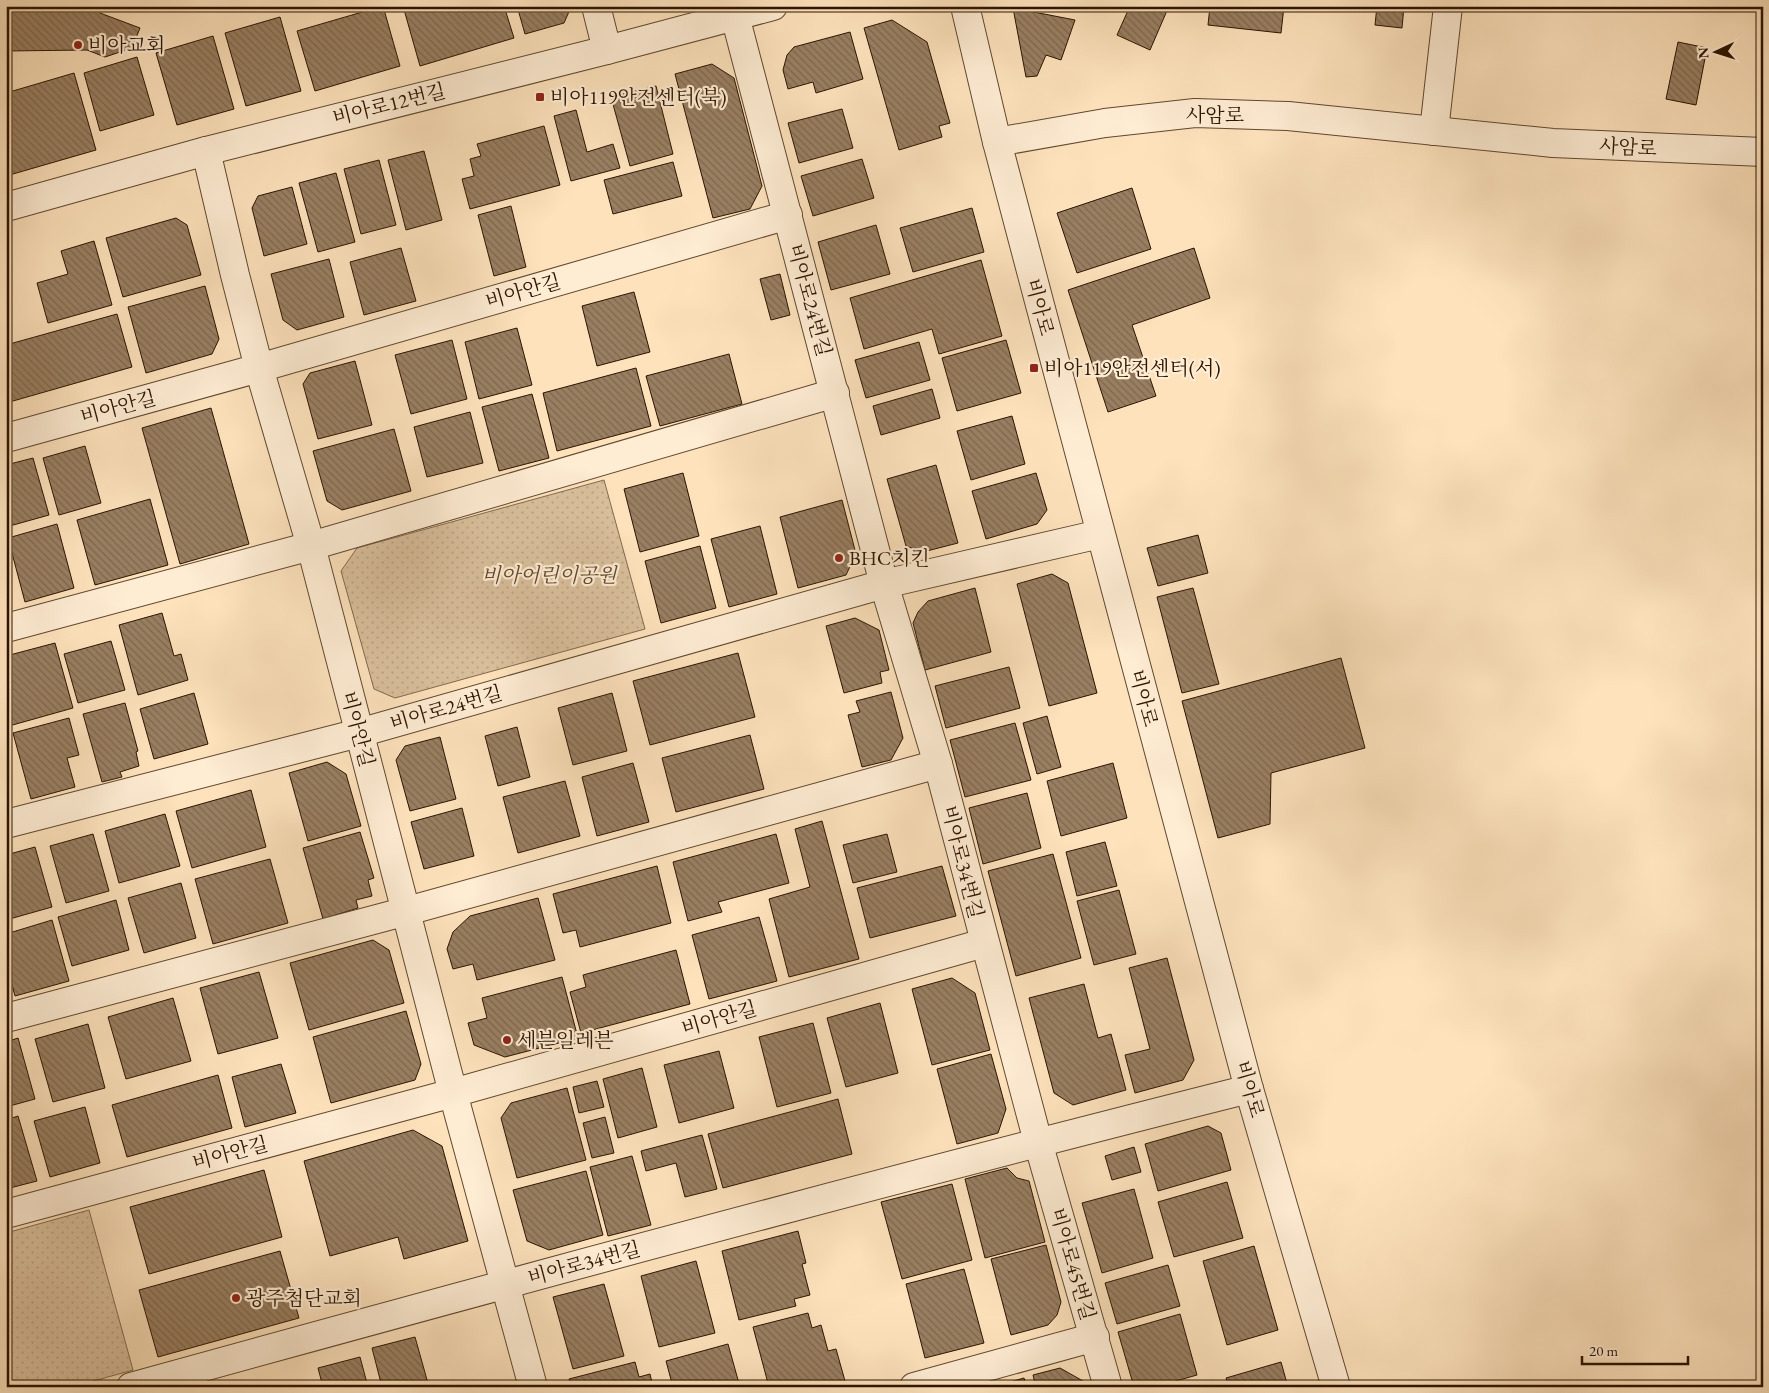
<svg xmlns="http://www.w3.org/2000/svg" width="1769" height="1393" font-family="'EB Garamond','Noto Serif KR',serif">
  <defs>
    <pattern id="park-dots" width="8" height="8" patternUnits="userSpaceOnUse" patternTransform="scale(1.25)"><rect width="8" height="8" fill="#d9bf9c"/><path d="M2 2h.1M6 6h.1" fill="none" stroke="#baa385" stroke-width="1.8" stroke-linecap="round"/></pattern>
    <pattern id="building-back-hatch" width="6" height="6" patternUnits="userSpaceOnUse" patternTransform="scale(1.25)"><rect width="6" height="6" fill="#997f62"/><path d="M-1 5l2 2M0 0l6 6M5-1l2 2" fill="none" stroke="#7d674e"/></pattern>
  </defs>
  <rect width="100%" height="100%" fill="#fde2bc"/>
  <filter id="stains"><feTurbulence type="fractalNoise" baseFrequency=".004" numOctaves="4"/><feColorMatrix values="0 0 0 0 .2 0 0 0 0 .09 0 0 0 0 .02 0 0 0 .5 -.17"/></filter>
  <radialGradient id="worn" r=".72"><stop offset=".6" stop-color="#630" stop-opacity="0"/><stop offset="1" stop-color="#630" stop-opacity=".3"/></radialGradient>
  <g fill="url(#park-dots)" stroke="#826a4e">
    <polygon points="604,480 645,629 395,698 374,689 341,571 357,548"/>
    <polygon points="89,1210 133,1370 72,1387 6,1387 6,1233"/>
  </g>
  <g fill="url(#building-back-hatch)" stroke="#2c1400">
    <polygon points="6,6 103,6 100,13 140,28 132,48 105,57 87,50 6,51"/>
    <polygon points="383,6 400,66 315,91 297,31"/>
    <polygon points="403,6 504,6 514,38 420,66"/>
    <polygon points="517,6 571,6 571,7 564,23 525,34"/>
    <polygon points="1130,6 1169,6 1150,50 1117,35"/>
    <polygon points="1210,6 1284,6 1281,33 1208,25"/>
    <polygon points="1377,6 1404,6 1402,28 1375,25"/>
    <polygon points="1013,8 1075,20 1061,60 1046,55 1037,76 1026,77"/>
    <polygon points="280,17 301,91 246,106 225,33"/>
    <polygon points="892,20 927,42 950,123 939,126 942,137 899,150 864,28"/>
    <polygon points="850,32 863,79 816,93 813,82 788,89 783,70 787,55 794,47"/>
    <polygon points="213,36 234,109 177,125 156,53"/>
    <polygon points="1678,42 1707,48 1696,105 1666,99"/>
    <polygon points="137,57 154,115 100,131 84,73"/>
    <polygon points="712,64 734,78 762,186 750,209 713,218 675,74"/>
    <polygon points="74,73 96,150 6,176 6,93"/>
    <polygon points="656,86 673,154 630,166 611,97"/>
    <polygon points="842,109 853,148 799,163 788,123"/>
    <polygon points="576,110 587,152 613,144 620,168 571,181 554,116"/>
    <polygon points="544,126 560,185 470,209 462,179 474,176 470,159 481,156 477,144"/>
    <polygon points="424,151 442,220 406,230 388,160"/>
    <polygon points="862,159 874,198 813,216 801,176"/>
    <polygon points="379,160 396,225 361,234 344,169"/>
    <polygon points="673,162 682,196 613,214 604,180"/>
    <polygon points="336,173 355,242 318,252 299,183"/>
    <polygon points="292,187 307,244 264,256 252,208 258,196"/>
    <polygon points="1132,188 1151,249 1077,273 1057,213"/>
    <polygon points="511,206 526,267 494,276 478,215"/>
    <polygon points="972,208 984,252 913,272 900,228"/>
    <polygon points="176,218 187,225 201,275 123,297 106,238"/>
    <polygon points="876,225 890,274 831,290 818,242"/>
    <polygon points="94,241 112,305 48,323 37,283 68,274 61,251"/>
    <polygon points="401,248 416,301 364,315 350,262"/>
    <polygon points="1194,248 1210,298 1132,325 1156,396 1108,412 1068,290"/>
    <polygon points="329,259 344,317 297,330 283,320 271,274"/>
    <polygon points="981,260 1002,336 939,354 932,329 864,349 850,298"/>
    <polygon points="780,274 790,315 771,320 760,279"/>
    <polygon points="205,286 219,339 212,354 146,373 128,307"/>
    <polygon points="634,292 650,352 597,366 582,306"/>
    <polygon points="117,314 132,367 6,403 6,345"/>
    <polygon points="517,328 532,385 479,399 465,342"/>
    <polygon points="452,340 467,399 411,414 395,355"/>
    <polygon points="1006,340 1021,393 957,411 942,358"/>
    <polygon points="919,342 930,380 866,398 855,360"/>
    <polygon points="729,354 742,404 660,426 646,376"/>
    <polygon points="355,361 372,425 318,439 303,384 310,373"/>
    <polygon points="636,368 651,426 557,451 543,393"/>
    <polygon points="932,389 940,418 881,435 873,406"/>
    <polygon points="532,394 549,458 499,471 482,407"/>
    <polygon points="211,408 249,544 180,564 142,428"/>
    <polygon points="470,412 483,463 427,477 414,427"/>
    <polygon points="1012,416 1025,464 971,480 957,431"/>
    <polygon points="394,429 411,491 342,510 327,501 313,451"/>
    <polygon points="85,446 101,503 59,515 43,458"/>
    <polygon points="33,458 49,515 6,527 6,465"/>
    <polygon points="936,465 958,543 923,552 906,546 887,479"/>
    <polygon points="683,473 699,536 640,552 624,489"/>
    <polygon points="1036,473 1047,510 1037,524 986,539 972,491"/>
    <polygon points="150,499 168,565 95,585 77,520"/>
    <polygon points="842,500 856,554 846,575 798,588 780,517"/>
    <polygon points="57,524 74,588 25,602 8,538"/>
    <polygon points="760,526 777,594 729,607 711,539"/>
    <polygon points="1198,535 1208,573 1158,586 1147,548"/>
    <polygon points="700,546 716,608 661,623 645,561"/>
    <polygon points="1052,574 1068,583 1097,693 1049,706 1017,584"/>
    <polygon points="6,579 12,599 6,601"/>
    <polygon points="975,588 991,652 925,670 913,623 918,612 928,601"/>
    <polygon points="1193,588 1219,684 1182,693 1157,597"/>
    <polygon points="162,613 174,656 181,654 188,680 138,695 119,625"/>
    <polygon points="855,618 879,630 889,670 880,672 882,683 844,693 826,626"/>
    <polygon points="111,641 125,690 78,703 64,654"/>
    <polygon points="55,643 73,708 9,726 6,714 6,656"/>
    <polygon points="738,653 755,717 650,745 633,681"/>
    <polygon points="1341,658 1365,748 1271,773 1270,824 1218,838 1182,701"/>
    <polygon points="1009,667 1020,708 946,728 935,686"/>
    <polygon points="891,692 903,738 891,760 862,767 848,715 860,712 856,701"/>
    <polygon points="194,693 208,744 154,759 140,709"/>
    <polygon points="612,693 627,751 573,765 558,708"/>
    <polygon points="125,703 138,751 136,752 139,766 120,772 122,777 102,782 83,714"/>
    <polygon points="1047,716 1061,767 1037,774 1023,723"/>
    <polygon points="69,718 79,755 67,758 75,787 31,799 13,733"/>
    <polygon points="1015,723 1031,780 965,797 950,740"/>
    <polygon points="517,727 530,777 498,786 485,736"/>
    <polygon points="750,735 764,789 676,812 662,758"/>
    <polygon points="440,737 456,799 410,811 396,760 405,746"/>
    <polygon points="327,762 346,774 361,826 308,841 289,773"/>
    <polygon points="633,763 649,822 597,836 582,777"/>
    <polygon points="1113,763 1127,818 1061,836 1047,781"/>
    <polygon points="565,781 580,836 518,853 503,797"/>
    <polygon points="251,790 266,847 192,868 176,811"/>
    <polygon points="1027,793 1041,848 983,864 969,808"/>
    <polygon points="462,808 474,856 424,869 411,822"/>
    <polygon points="165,814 180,866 119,883 105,831"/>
    <polygon points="822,821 859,959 789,977 769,899 810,887 795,829"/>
    <polygon points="360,832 374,878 368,880 372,896 356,900 358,908 323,919 303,848"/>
    <polygon points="93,834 109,891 66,903 50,846"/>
    <polygon points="776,834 789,883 718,902 722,912 688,921 673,862"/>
    <polygon points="887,834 897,872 853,883 843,845"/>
    <polygon points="1105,842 1117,886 1077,896 1066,852"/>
    <polygon points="35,847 52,907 6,920 6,855"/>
    <polygon points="1053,854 1081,958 1016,976 988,871"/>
    <polygon points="270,859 288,923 213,944 195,879"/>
    <polygon points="657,866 671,923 580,947 576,930 563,933 553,894"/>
    <polygon points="942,866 956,916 870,938 857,888"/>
    <polygon points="181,883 196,938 144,953 128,898"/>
    <polygon points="1119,890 1136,954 1094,965 1077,901"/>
    <polygon points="538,898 555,960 477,980 473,964 453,969 447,949 453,932 470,916"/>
    <polygon points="116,900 129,950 72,966 58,917"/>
    <polygon points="759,917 777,981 709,999 692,935"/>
    <polygon points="52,920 69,981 15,996 6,963 6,934"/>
    <polygon points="373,940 389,950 404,1003 309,1030 290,963"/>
    <polygon points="676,950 690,1004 581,1033 570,992 586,987 583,975"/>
    <polygon points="1167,958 1194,1060 1183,1080 1135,1093 1125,1055 1150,1049 1129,968"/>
    <polygon points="259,972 278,1038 218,1054 200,988"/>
    <polygon points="562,977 578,1038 505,1057 474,1045 468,1023 487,1018 482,998"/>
    <polygon points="952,978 975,993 990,1050 932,1065 912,989"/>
    <polygon points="1084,984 1098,1038 1111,1034 1126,1090 1073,1105 1054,1093 1029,998"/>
    <polygon points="173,998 191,1061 126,1079 108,1017"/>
    <polygon points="880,1003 898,1073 846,1087 827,1018"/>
    <polygon points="406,1011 421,1064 415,1080 331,1103 313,1037"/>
    <polygon points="813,1023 831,1093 777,1107 759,1037"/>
    <polygon points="88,1024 105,1088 53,1102 35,1039"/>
    <polygon points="18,1038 35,1099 6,1107 6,1042"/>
    <polygon points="719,1051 734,1108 679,1123 664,1065"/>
    <polygon points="991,1054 1006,1109 998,1133 957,1144 937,1069"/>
    <polygon points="281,1064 296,1113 245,1127 232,1077"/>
    <polygon points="642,1068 657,1127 618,1138 603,1079"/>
    <polygon points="218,1075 232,1128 127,1157 112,1105"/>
    <polygon points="597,1081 604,1107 579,1113 573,1087"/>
    <polygon points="567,1088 586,1160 517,1178 501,1118 511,1103"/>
    <polygon points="838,1099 852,1154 723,1188 708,1134"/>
    <polygon points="85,1107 100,1163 50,1177 34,1121"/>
    <polygon points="18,1116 37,1181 6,1189 6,1120"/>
    <polygon points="605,1117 614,1153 592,1158 583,1123"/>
    <polygon points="1208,1126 1221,1133 1231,1170 1158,1191 1145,1144"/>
    <polygon points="413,1130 442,1146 468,1241 404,1259 398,1237 330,1256 304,1161"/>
    <polygon points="702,1135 717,1189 685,1197 676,1163 646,1171 641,1151"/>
    <polygon points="1134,1147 1141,1172 1112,1180 1105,1156"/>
    <polygon points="632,1156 651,1225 608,1236 590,1167"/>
    <polygon points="1007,1168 1017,1178 1029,1181 1045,1242 985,1258 965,1179"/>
    <polygon points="264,1170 282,1237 149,1274 130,1207"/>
    <polygon points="586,1171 603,1235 549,1250 527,1241 513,1190"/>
    <polygon points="1227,1182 1243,1238 1174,1257 1158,1202"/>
    <polygon points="952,1184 972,1260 902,1279 881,1202"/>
    <polygon points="1134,1189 1153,1258 1102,1273 1082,1203"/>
    <polygon points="798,1231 806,1263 802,1264 810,1295 794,1299 796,1306 739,1320 722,1251"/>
    <polygon points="1046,1245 1061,1302 1057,1315 1048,1325 1011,1335 991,1259"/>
    <polygon points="1254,1246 1278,1330 1227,1345 1203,1261"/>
    <polygon points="280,1251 299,1318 158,1357 139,1290"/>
    <polygon points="696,1261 715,1333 659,1347 641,1276"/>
    <polygon points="1168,1265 1180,1306 1117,1324 1105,1283"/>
    <polygon points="964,1269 984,1343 925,1358 906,1284"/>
    <polygon points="604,1284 624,1356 573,1369 553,1297"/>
    <polygon points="808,1313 812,1328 821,1325 828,1351 836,1349 845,1381 823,1387 769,1387 753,1327"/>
    <polygon points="1180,1314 1197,1375 1155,1387 1134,1387 1118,1332"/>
    <polygon points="415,1337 429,1387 382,1387 372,1348"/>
    <polygon points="728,1344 740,1387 673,1387 666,1361"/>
    <polygon points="360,1357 368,1387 323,1387 318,1368"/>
    <polygon points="635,1362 639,1377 650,1374 653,1387 571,1387 569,1379"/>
    <polygon points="1281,1362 1288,1387 1229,1387 1226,1378"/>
    <polygon points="1060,1368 1083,1381 1084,1387 1036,1387 1033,1375"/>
    <polygon points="1024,1378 1027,1387 992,1387"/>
  </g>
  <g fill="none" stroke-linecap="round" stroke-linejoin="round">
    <g stroke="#60482f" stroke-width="30">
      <g id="minor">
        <polyline points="596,6 607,50"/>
        <polyline points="965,6 997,142 1040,305 1249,1089 1336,1387"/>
        <polyline points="735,16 884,584 938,764 1038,1142 1108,1387"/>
        <polyline points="1434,131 1448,6"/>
        <polyline points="997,142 1105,123 1195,113 1288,116 1553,143 1763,152"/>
        <polyline points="206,151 235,275 259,368 311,546 453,1093 533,1387"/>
        <polyline points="6,207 206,151 607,50 773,6"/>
        <polyline points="6,438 259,368 788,215"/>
        <polyline points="6,628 311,546 835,393"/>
        <polyline points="6,824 359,733 884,584 1100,534"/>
        <polyline points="6,1018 407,911 938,764"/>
        <polyline points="6,1214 453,1093 984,943"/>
        <path d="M131,1387C503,1284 875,1183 1249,1089"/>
        <polyline points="914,1387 1095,1337"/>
      </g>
    </g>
    <use href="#minor" stroke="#feecd3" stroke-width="28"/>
  </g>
  <g fill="#8f2418" stroke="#feecd3" stroke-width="2">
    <circle cx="78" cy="45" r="5"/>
    <rect x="535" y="92" width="10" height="10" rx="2.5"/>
    <rect x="1029" y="363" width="10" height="10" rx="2.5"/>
    <circle cx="839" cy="558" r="5"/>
    <circle cx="507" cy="1040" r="5"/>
    <circle cx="236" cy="1298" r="5"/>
  </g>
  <g text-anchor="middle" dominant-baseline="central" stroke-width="4.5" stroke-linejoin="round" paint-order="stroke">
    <g font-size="20" fill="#2c1400" stroke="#feecd3" text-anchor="start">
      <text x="88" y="45">비아교회</text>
      <text x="550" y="97">비아119안전센터(북)</text>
      <text x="1044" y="368">비아119안전센터(서)</text>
      <text x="849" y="558">BHC치킨</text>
      <text x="517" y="1040">세븐일레븐</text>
      <text x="246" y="1298">광주첨단교회</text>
    </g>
    <g font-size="20" fill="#2c1400" stroke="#feecd3">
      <text transform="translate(389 104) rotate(-14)">비아로12번길</text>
      <text x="1215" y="115">사암로</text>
      <text transform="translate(1628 147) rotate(3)">사암로</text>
      <text transform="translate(523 291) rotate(-16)">비아안길</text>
      <text transform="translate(810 300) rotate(75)">비아로24번길</text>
      <text transform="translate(1040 307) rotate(75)">비아로</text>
      <text transform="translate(118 407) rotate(-15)">비아안길</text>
      <text transform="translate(1144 698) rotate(75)">비아로</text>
      <text transform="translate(446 708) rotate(-16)">비아로24번길</text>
      <text transform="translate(358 729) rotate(75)">비아안길</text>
      <text transform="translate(963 862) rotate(76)">비아로34번길</text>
      <text transform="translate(719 1018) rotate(-16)">비아안길</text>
      <text transform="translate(1250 1089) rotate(74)">비아로</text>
      <text transform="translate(230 1153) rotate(-15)">비아안길</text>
      <text transform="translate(584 1263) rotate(-15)">비아로34번길</text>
      <text transform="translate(1073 1264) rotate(74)">비아로45번길</text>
    </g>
    <g font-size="20" font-style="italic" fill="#60472f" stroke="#feecd3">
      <text x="549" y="575">비아어린이공원</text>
    </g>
  </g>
  <rect width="1769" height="1393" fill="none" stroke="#fde2bc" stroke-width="25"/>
  <rect x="8" y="8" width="1754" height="1378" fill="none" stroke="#2c1400" stroke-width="2.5"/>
  <rect x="12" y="12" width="1744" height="1368" fill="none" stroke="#2c1400"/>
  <g transform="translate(1716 52) rotate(266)" stroke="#feecd3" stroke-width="4" paint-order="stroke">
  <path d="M0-4L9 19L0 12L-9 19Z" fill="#2c1400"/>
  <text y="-8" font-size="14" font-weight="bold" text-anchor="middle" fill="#2c1400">N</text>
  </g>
  <path d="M1582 1356v8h106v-8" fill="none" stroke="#2c1400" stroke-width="2.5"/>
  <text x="1589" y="1356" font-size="15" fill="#2c1400" stroke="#feecd3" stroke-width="4" paint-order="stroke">20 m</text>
  <rect width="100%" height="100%" filter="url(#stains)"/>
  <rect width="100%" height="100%" fill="url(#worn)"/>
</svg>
